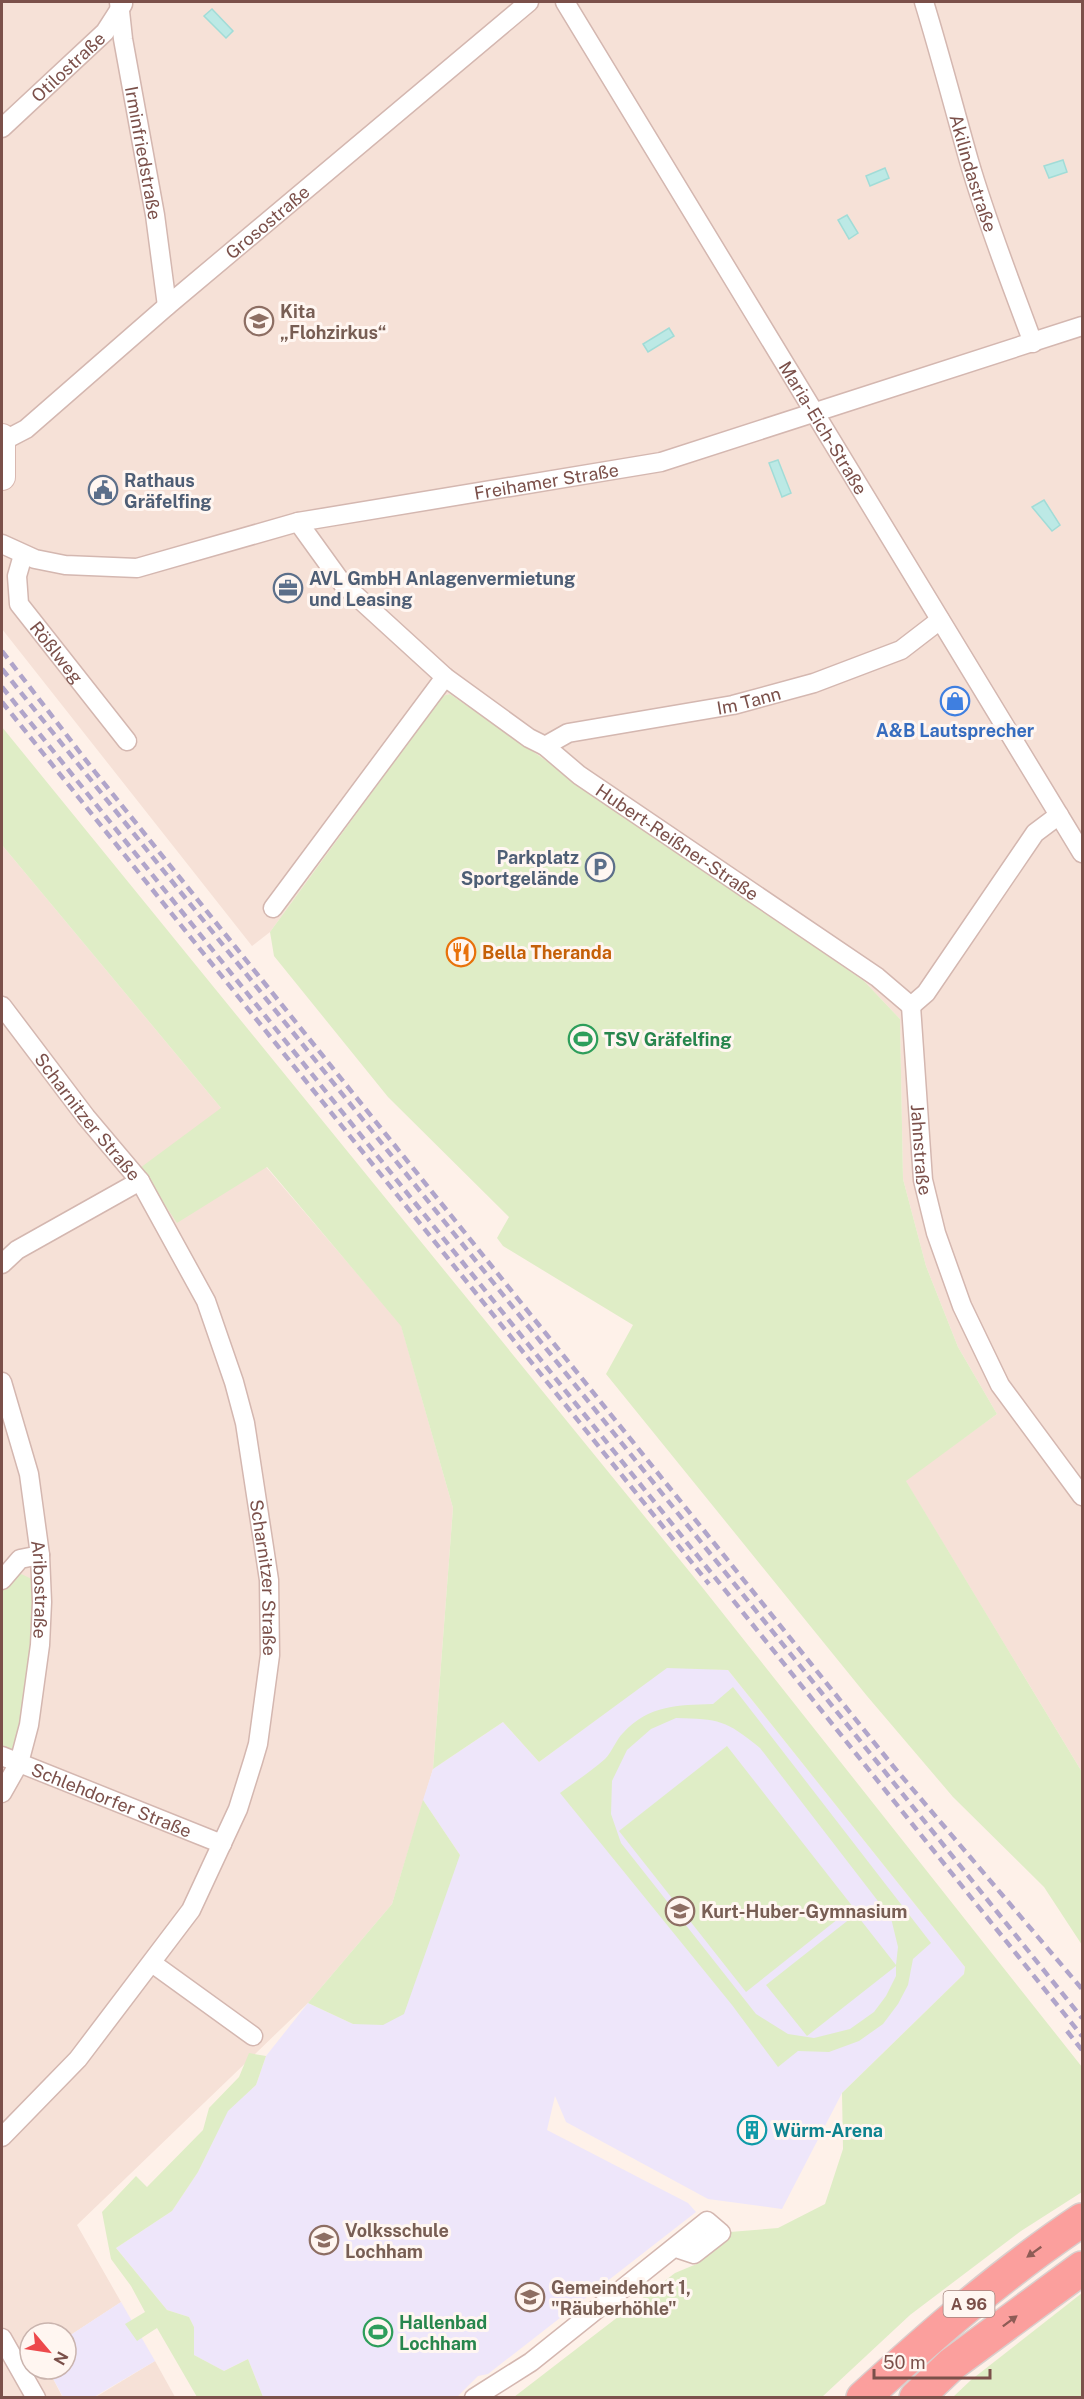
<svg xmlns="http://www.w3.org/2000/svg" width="1084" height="2399" font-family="'Public Sans',sans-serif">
  <rect width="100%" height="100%" fill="#fef1e9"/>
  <g fill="#f6e1d7">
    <polygon points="2,2 1082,2 1082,1772 905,1480 997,1414 958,1347 926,1266 903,1179 900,1019 864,981 450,694 442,696 270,932 252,946 2,629"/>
    <polygon points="2,845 221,1108 266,1167 401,1325 453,1508 433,1769 392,1904 308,2003 77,2225 121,2302 66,2338 66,2333 30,2333 30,2369 48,2369 63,2398 2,2397"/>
    <polygon points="155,2361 175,2397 94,2398"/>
  </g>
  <g fill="#eee6fa">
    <polygon points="667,1667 728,1670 965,1967 964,1974 842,2093 782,2209 708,2199 566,2122 555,2096 547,2130 688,2203 696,2212 488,2374 478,2376 457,2397 263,2397 248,2359 224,2371 194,2355 194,2327 189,2317 167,2310 116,2248 172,2211 198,2172 228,2110 256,2085 266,2056 308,2003 353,2024 460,1855 423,1800 433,1769 503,1722 539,1762"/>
    <polygon points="121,2302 155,2361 94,2397 63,2397 48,2369 66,2369 66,2338"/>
  </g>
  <g fill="#dfedc6" fill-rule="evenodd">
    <polygon points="450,694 864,981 900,1019 903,1179 926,1266 958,1347 997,1414 906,1481 1082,1772 1082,1945 1044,1887 953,1797 867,1696 606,1374 633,1325 503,1246 497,1238 509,1217 388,1097 274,956 270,932 442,696"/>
    <polygon points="2,727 702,1587 1082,2067 1082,2192 1021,2231 910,2315 822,2397 514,2397 675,2273 699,2263 730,2232 778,2228 825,2204 843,2149 842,2093 964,1974 965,1967 728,1670 667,1668 539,1762 503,1722 433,1769 453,1508 401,1326 267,1167 177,1223 140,1168 221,1108 2,845"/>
    <polygon points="19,1573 34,1580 33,1658 16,1747 9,1753 2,1750 2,1590"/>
    <path d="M733,1687L931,1943L913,1959L908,1985L898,2004L883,2024L859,2041L829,2052L798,2051L778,2067L732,2005L560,1793C575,1782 591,1771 605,1759C612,1752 616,1740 623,1733C649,1705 677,1705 713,1704ZM676,1718C719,1719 726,1720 760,1748L891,1918L898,1947L896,1965L856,1914L766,1985L807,2036L896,1966V1976L886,1996L874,2012L850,2029L814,2038L788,2034L756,2014L621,1843L611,1814L612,1781L627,1750L651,1729Z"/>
    <polygon points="727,1746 853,1907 746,1992 619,1831"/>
    <polygon points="423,1800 460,1855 404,2014 383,2025 353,2024 308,2003 392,1904"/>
    <polygon points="249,2053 266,2056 256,2085 228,2111 198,2172 172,2211 116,2248 167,2310 189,2317 194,2327 194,2355 224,2371 248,2359 263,2397 197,2397 157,2328 137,2341 125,2324 145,2312 131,2286 111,2259 102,2212 136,2176 147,2187 203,2130 209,2108 239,2077"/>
    <polygon points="1082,2293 1082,2397 953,2397 971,2380"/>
  </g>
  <g fill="#bce9e5" stroke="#a1dcd7" stroke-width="1.5">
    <polygon points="212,9 233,31 226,38 204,16"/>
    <polygon points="1063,160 1067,172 1049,178 1044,166"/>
    <polygon points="885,168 889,178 870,186 866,176"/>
    <polygon points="847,215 858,233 849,239 838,220"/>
    <polygon points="669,328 674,336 648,352 643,344"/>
    <polygon points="778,460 791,493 782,497 769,463"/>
    <polygon points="1044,500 1060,525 1052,531 1032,507"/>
  </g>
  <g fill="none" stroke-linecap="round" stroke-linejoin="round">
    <g stroke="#d4b7b0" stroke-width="21">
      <g id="street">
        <path id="s1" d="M119,2L123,39L155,215L167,306"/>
        <path id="s2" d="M565,2L1082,853"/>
        <path id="s3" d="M924,2C940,54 954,108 969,161C987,223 1011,283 1033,343"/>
        <path id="s4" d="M2,128L105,32L123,4"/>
        <path id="s5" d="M3,441L26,429L167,306L529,2"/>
        <path id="s6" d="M298,522L342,583L445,677L529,738L545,746L579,775L877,977L911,1006"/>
        <path id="s7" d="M2,544L35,559L65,565L137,568L298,522L661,462L1082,326"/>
        <path id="s8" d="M23,555L17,576L19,604L127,741"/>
        <path id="s9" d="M545,746L568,733L733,705L814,683L901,650L940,620"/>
        <polyline points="273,908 445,677"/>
        <path id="s10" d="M2,1006L86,1117L140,1181L206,1301L234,1382L245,1423L269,1580L270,1655L258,1744L253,1761L238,1809L191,1910L78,2059L2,2137"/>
        <path id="s11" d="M911,1006L923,1180L936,1233L962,1306L1000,1385L1082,1496"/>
        <polyline points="911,1006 926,993 1035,833 1059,815"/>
        <polyline points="2,1264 17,1250 140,1181"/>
        <path id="s12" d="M2,1382L29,1474L40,1555L42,1602L40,1645L29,1725L19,1763L2,1793"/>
        <polyline points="2,1580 20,1559 40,1555"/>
        <path id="s13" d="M2,1756L222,1844"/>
        <polyline points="152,1963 253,2036"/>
        <polyline points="2,2338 36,2398"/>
        <polyline points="474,2398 531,2362 707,2221 721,2233 694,2254 676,2248"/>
      </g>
    </g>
    <g stroke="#d9b8b0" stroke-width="28">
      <polyline id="secondary" points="2,437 2,477"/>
    </g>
    <g stroke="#dacecc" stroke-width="36">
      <g id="highway">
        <path d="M863,2398C933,2334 1004,2272 1082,2220"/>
        <polyline points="916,2398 952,2364 1082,2268"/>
      </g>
    </g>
    <use href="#street" stroke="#fff" stroke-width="18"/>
    <use href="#secondary" stroke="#fff" stroke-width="26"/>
    <use href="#highway" stroke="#fb9f9d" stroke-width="33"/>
    <g stroke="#b0a5ca" stroke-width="4.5" stroke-dasharray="9 6" stroke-linecap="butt">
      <polyline points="2,651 95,772 893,1766 1082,1989"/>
      <polyline points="2,669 1082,2018"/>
      <polyline points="2,687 1082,2036"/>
      <polyline points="2,702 709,1584"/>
      <polyline points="1067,2031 1082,2050"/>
    </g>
  </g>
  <defs><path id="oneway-solid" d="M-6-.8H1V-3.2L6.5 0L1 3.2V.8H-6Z" transform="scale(1.5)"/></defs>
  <g fill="#8e5c56">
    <use href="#oneway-solid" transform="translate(1034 2252) rotate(144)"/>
    <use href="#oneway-solid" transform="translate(1010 2321) rotate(-37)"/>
  </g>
  <defs>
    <g id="school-ring" transform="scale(1.5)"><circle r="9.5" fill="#fff6f1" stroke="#8d6e63" stroke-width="1.5"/><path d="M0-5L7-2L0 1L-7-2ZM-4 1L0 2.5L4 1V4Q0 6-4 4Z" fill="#8d6e63"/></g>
    <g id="civic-ring" transform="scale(1.5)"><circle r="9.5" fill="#fff6f1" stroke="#5c6f8a" stroke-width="1.5"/><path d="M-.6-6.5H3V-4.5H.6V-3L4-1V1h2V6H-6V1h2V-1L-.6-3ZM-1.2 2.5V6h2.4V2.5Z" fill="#5c6f8a"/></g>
    <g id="office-ring" transform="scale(1.5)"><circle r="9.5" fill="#fff6f1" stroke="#5c6f8a" stroke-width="1.5"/><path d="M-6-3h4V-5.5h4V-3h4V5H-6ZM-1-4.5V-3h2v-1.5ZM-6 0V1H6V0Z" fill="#5c6f8a"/></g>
    <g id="shop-ring" transform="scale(1.5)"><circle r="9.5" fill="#fff6f1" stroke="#3f7fe0" stroke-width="1.5"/><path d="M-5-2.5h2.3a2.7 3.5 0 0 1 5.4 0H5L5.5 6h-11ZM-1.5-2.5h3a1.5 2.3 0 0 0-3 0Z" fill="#3f7fe0"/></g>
    <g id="parking-ring" transform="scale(1.5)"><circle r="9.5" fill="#fff6f1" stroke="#5c6f8a" stroke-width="1.5"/><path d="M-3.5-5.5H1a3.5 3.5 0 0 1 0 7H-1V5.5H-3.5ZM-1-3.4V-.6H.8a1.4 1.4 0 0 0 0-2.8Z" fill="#5c6f8a"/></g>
    <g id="restaurant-ring" transform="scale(1.5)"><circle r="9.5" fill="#fff6f1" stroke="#e8710a" stroke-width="1.5"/><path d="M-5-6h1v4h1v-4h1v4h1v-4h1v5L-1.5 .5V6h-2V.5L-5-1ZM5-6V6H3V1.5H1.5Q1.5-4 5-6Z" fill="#e8710a"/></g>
    <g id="stadium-ring" transform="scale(1.5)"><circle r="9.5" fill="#fff6f1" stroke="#2e9e5b" stroke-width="1.5"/><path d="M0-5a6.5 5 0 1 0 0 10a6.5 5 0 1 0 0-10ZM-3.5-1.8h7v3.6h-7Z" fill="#2e9e5b"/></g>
    <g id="building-ring" transform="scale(1.5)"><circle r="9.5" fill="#fff6f1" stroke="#0f9aa8" stroke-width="1.5"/><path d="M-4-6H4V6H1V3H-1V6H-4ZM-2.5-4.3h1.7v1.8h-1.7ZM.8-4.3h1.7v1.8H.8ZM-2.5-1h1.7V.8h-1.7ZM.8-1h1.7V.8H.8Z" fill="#0f9aa8"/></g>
  </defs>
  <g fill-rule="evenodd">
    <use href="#school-ring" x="259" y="321"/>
    <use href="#civic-ring" x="103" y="490"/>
    <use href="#office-ring" x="288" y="588"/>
    <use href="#shop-ring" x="955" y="701"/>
    <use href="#parking-ring" x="600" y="867"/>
    <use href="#restaurant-ring" x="461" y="952"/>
    <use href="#stadium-ring" x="583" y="1039"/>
    <use href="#school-ring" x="680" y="1911"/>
    <use href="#building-ring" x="752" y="2130"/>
    <use href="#school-ring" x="324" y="2240"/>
    <use href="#school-ring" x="530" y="2297"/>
    <use href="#stadium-ring" x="378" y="2332"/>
  </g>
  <g text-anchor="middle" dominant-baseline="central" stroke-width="6" stroke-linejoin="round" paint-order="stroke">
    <rect fill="#fff6f1" stroke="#a3827c" stroke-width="1.5" x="943.5" y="2291" width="51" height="26" rx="4.5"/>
    <g font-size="16" font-weight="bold" fill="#7b504a">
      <text x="969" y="2304">A 96</text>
    </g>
    <g font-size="18" fill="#7b504a" stroke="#fff6f1">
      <text stroke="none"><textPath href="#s4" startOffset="90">Otilostraße</textPath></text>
      <text stroke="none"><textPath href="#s1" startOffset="153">Irminfriedstraße</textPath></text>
      <text stroke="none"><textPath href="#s3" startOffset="178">Akilindastraße</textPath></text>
      <text stroke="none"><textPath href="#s5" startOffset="344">Grosostraße</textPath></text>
      <text stroke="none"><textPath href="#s2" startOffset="498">Maria-Eich-Straße</textPath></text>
      <text stroke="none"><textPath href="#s7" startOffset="558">Freihamer Straße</textPath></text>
      <text stroke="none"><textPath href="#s8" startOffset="111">Rößlweg</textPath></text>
      <text stroke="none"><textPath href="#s9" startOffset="210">Im Tann</textPath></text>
      <text stroke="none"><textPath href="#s6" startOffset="500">Hubert-Reißner-Straße</textPath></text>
      <text stroke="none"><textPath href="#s10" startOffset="140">Scharnitzer Straße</textPath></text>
      <text stroke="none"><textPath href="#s11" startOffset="144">Jahnstraße</textPath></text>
      <text stroke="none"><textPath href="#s10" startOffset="644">Scharnitzer Straße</textPath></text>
      <text stroke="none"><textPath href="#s12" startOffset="212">Aribostraße</textPath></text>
      <text stroke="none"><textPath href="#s13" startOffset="118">Schlehdorfer Straße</textPath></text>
    </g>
    <g font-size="18" font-weight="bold" fill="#785e54" stroke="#fff6f1" text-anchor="start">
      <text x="280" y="311">Kita<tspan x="280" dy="21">„Flohzirkus“</tspan></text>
      <text x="701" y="1911">Kurt-Huber-Gymnasium</text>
      <text x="345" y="2230">Volksschule<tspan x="345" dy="21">Lochham</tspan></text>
      <text x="551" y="2287">Gemeindehort 1,<tspan x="551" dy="21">"Räuberhöhle"</tspan></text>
    </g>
    <g font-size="18" font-weight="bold" fill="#4e5e75" stroke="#fff6f1" text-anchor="start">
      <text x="124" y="480">Rathaus<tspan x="124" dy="21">Gräfelfing</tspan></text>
      <text x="309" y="578">AVL GmbH Anlagenvermietung<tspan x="309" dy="21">und Leasing</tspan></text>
      <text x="579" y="857" text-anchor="end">Parkplatz<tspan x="579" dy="21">Sportgelände</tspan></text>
    </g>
    <g font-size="18" font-weight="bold" fill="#366cbe" stroke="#fff6f1">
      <text x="955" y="730">A&amp;B Lautsprecher</text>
    </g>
    <g font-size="18" font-weight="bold" fill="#c56008" stroke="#fff6f1" text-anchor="start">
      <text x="482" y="952">Bella Theranda</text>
    </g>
    <g font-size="18" font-weight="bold" fill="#27864d" stroke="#fff6f1" text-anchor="start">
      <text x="604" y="1039">TSV Gräfelfing</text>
      <text x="399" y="2322">Hallenbad<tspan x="399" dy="21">Lochham</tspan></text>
    </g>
    <g font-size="18" font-weight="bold" fill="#0d838f" stroke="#fff6f1" text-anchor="start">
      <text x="773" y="2130">Würm-Arena</text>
    </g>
  </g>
  <rect width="1084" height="2399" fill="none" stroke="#7b504a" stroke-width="6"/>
  <g transform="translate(48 2351) rotate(119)"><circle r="28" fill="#fff6f1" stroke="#cab4ae" stroke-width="1.5"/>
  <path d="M0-4.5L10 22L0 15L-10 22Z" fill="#ed494c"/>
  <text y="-9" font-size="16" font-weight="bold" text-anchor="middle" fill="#7b504a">N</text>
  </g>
  <path d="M874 2369v9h116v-9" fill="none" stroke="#7b504a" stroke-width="3"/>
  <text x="883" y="2369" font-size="18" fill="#7b504a" stroke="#fff6f1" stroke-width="4.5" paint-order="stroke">50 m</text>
</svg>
